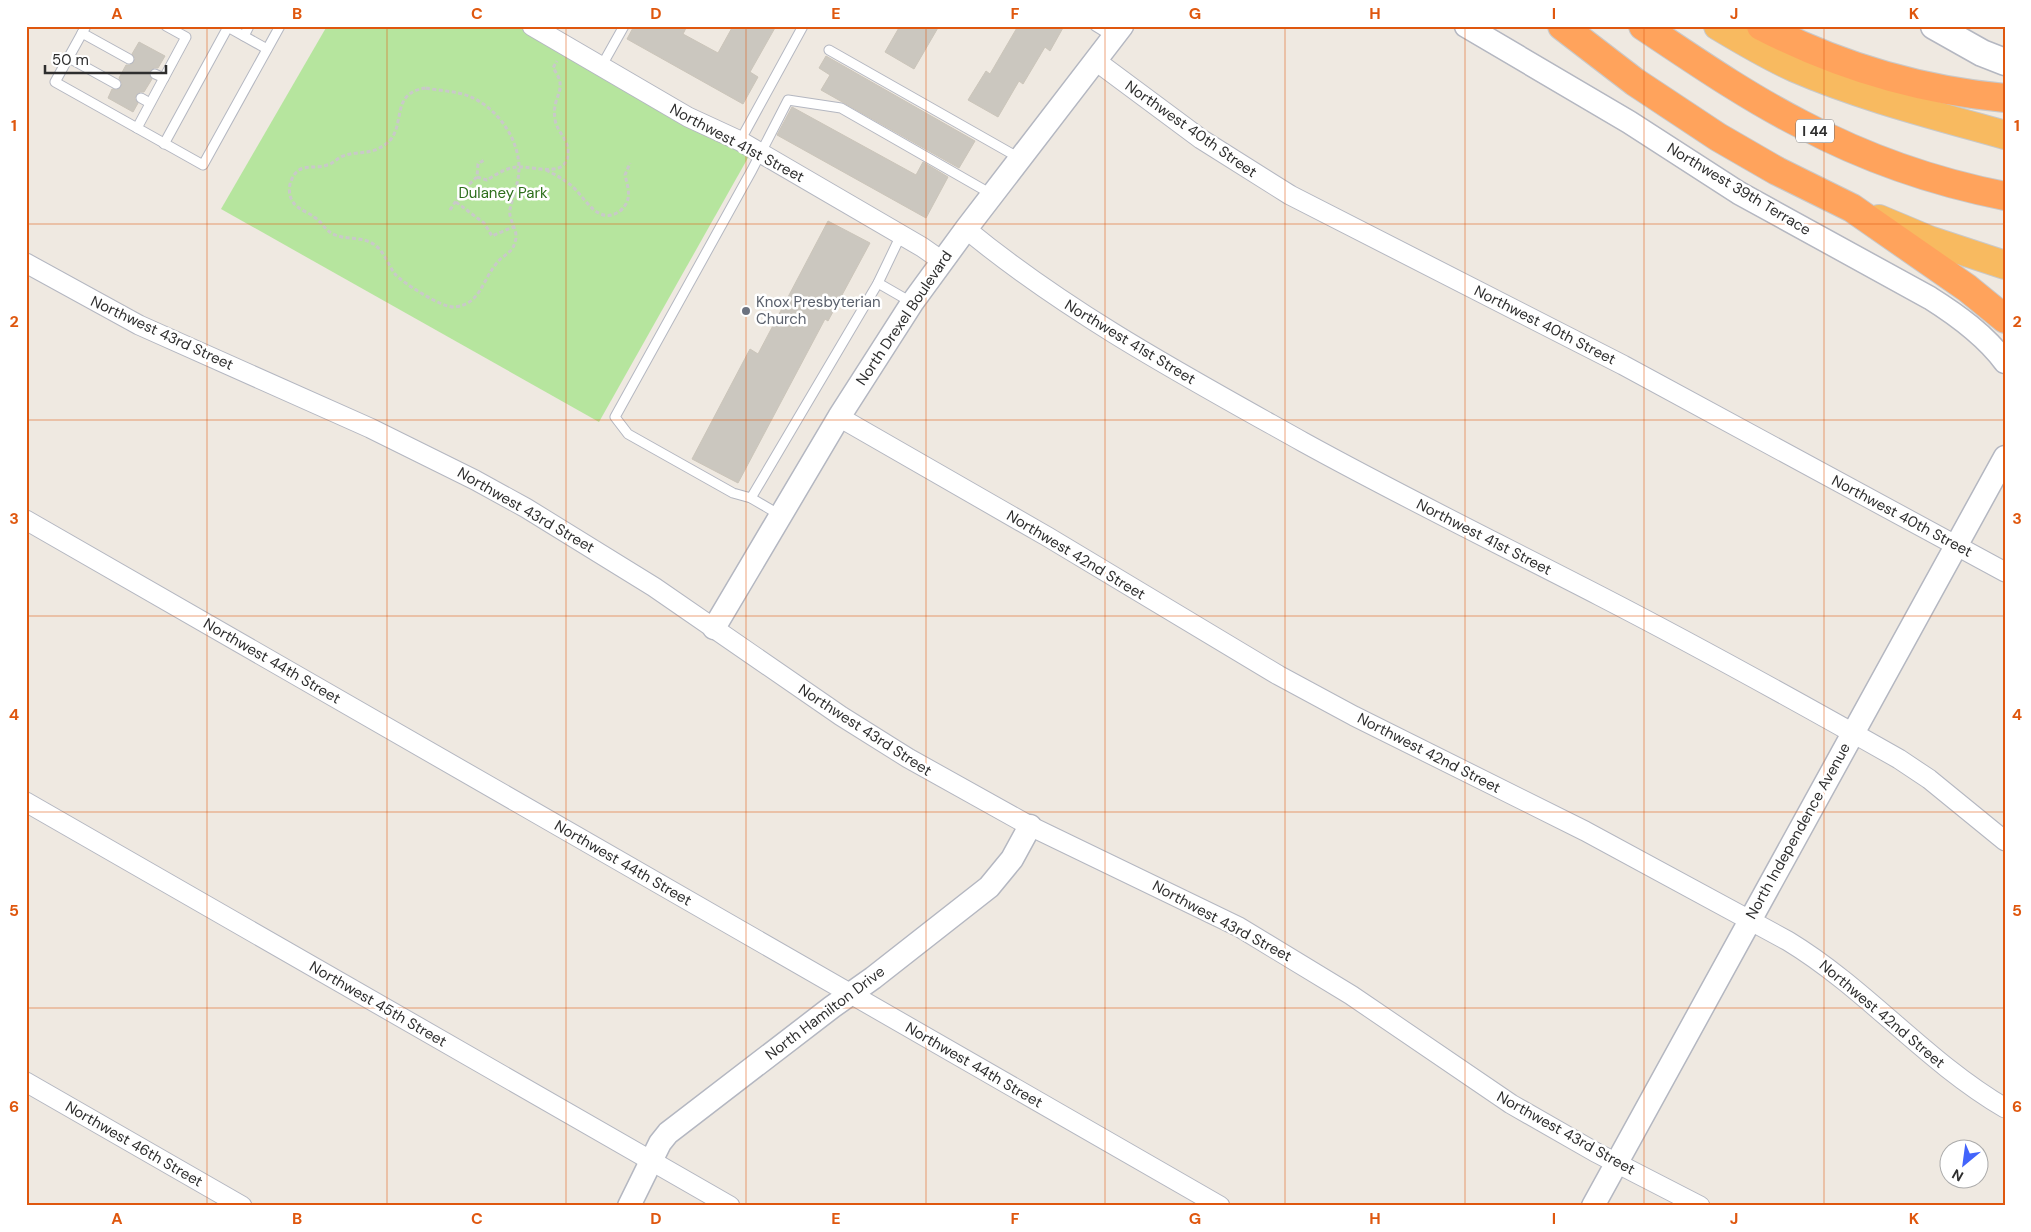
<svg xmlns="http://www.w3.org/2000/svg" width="2031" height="1232" font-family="'DM Sans',sans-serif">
  <rect width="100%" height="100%" fill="#efe9e1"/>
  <polygon fill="#b6e59e" points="327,26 518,26 749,156 599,422 221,209"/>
  <g fill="#cbc7bf" stroke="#cbc5ba">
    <polygon points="634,26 687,26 683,34 718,53 733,26 776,26 750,72 758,77 743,104 627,39"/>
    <polygon points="900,26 939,26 914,69 885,52"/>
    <polygon points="1018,26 1064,26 1050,51 1045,47 1023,84 1019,81 998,117 968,100 986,71 990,74"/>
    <polygon points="139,42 165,56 158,68 154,68 150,71 149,75 152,79 144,92 140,92 136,95 135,99 138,103 133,112 108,98 112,89 117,90 121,87 122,83 119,78 126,65 130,65 134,62 135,58 132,54"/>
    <polygon points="826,56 975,141 959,168 821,90 830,75 819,68"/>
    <polygon points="792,107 916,175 923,162 948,177 926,218 777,135"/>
    <polygon points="828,221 870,243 828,321 825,319 738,483 692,459 750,349 758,354"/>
  </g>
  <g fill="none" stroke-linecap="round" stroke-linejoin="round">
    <g stroke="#b4b7c1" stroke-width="11">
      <g id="service">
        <polyline points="86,26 55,82 203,165 280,26"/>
        <polyline points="226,26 267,49"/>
        <polyline points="1095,26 1113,37"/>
        <polyline points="82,33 129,59"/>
        <polyline points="244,36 249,26"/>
        <polyline points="829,50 1021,159"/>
        <polyline points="69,58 116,84"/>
        <polyline points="601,67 624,26"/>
        <polyline points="155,74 164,78"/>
        <polyline points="141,98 150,103"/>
        <polyline points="137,128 186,37 166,26"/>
        <polyline points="740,141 803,26"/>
        <polyline points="164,144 228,27"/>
        <polyline points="878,283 911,302"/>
        <polyline points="751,498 878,283 901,235"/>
        <polyline points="780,515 751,498 733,493 628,434 615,417 752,170 788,100 841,108 993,195"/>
      </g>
    </g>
    <g stroke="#b4b7c1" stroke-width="21">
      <g id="minor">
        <polyline points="532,26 688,117 740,141 922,247 942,261"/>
        <polyline points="1096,61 1201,139 1290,195 1623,365 2005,572"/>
        <path d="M966,229C1069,314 1187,377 1303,442C1401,496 1501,545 1600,596C1701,648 1800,703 1899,759L1929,779L2005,841"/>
        <polyline points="26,263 139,325 370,428 475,480 526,508 654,587 841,716 908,758 1030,826 1239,927 1351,995 1511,1104 1595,1152 1700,1206"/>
        <path d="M839,417L1048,537L1278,675L1354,716L1585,831L1788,941C1867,989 1926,1062 2005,1108"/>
        <polyline points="26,520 1220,1206"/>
        <polyline points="26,802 730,1206"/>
        <polyline points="26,1082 242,1206"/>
      </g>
    </g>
    <g stroke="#b4b7c1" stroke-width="25">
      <g id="tertiary">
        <path d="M1466,26L1629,122L1739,193L1930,298C1957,315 1985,335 2005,362"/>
        <polyline points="714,628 839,417 912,303 966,229 1122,26"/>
        <polyline points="629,1206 660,1143 668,1133 832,1007 873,978 989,887 1012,859 1030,826"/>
        <polyline points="1593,1206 2005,457"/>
      </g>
    </g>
    <g stroke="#b4b7c1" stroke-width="29">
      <polyline id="secondary" points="1934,26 1982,53 2005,62"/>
    </g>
    <g stroke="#c9c9c9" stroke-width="30">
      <g id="trunk">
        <path d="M1718,26C1743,41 1768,56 1795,68C1862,97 1934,115 2005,135"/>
        <polyline points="1879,219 1929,240 2005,265"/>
      </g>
    </g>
    <g stroke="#c9c9c9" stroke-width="30">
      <g id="motorway">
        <polyline points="1562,26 1635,82 1718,137 1777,171 1852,208 1967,288 2005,319"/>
        <path d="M1643,26C1694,60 1746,96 1801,124C1865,158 1934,182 2005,196"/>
        <path d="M1761,26C1836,65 1920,90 2005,98"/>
      </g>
    </g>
    <g stroke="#c9c9c9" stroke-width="3" stroke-dasharray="4 2.5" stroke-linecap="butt">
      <path d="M426,88C440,91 458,91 471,97C498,109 519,139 519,168C519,183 513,195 510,209C508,219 517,228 516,238C513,255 504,253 496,264C482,281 480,305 454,307C442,308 403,283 395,274C388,265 385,253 376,246C363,235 347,241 333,234C325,230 322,222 314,217C308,212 297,209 293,202C285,191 291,171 304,168C312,166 320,168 327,165C333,164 337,158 343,156C360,150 369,156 386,144C408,127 388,93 426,88Z"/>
      <path d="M546,170C556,175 565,180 573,187C586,199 598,226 620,211C633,200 628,188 625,175L630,163"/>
      <path d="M477,177L487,180C497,174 507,167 519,167C534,166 570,180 568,150C567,138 556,130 555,119C551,95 570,91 553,68L557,61"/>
      <polyline points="456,202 484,223 492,236 513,227"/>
      <polyline points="450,210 463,190 477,177 478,164 484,160"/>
    </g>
    <use href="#service" stroke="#fff" stroke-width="9"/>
    <use href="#minor" stroke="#fff" stroke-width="19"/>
    <use href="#tertiary" stroke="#fff" stroke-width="22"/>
    <use href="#secondary" stroke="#fff" stroke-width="26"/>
    <use href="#trunk" stroke="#f8ba60" stroke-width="28"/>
    <use href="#motorway" stroke="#ffa35c" stroke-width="28"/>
  </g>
  <path fill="none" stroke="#df570e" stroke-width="1" stroke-opacity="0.55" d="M207,26V1206M387,26V1206M566,26V1206M746,26V1206M926,26V1206M1105,26V1206M1285,26V1206M1465,26V1206M1644,26V1206M1824,26V1206M26,224H2005M26,420H2005M26,616H2005M26,812H2005M26,1008H2005"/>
  <circle fill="#6b7280" stroke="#fff" stroke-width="2" cx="746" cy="311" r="5"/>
  <g text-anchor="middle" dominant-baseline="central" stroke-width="5" stroke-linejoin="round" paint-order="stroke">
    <rect fill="#fff" stroke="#6d6d6d" stroke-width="1" x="1796" y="119.5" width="38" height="23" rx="4"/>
    <g font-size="14" font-weight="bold" fill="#2e2e2e">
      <text x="1815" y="131">I 44</text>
    </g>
    <g font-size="15" fill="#2e2e2e" stroke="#fff">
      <text transform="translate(1191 129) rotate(35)">Northwest 40th Street</text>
      <text transform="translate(737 143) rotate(28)">Northwest 41st Street</text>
      <text transform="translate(1739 189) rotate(31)">Northwest 39th Terrace</text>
      <text transform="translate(904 318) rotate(-56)">North Drexel Boulevard</text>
      <text transform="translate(1545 325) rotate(27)">Northwest 40th Street</text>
      <text transform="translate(162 333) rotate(25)">Northwest 43rd Street</text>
      <text transform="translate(1130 342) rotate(31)">Northwest 41st Street</text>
      <text transform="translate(526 510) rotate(30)">Northwest 43rd Street</text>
      <text transform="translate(1902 516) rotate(28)">Northwest 40th Street</text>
      <text transform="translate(1484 537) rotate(27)">Northwest 41st Street</text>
      <text transform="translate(1076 555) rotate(31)">Northwest 42nd Street</text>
      <text transform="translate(272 661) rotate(30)">Northwest 44th Street</text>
      <text transform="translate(865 730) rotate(33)">Northwest 43rd Street</text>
      <text transform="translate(1429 753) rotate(27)">Northwest 42nd Street</text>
      <text transform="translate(1798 831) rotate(-61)">North Independence Avenue</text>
      <text transform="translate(623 863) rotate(30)">Northwest 44th Street</text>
      <text transform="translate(1222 921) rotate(28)">Northwest 43rd Street</text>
      <text transform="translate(378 1004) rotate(30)">Northwest 45th Street</text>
      <text transform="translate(825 1013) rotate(-37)">North Hamilton Drive</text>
      <text transform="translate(1882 1014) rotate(40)">Northwest 42nd Street</text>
      <text transform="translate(974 1065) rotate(30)">Northwest 44th Street</text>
      <text transform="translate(1566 1133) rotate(29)">Northwest 43rd Street</text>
      <text transform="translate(134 1144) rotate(30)">Northwest 46th Street</text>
    </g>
    <g font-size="15" fill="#2c6e1b" stroke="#fff">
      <text x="503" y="193">Dulaney Park</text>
    </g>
    <g font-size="15" fill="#5b616d" stroke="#fff" text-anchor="start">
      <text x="756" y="302">Knox Presbyterian<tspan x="756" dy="17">Church</tspan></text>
    </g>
  </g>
  <rect width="2031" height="1232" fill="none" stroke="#ffffff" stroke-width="55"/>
  <g transform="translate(1964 1164) rotate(209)"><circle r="24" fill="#ffffff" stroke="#ababab"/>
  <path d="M0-4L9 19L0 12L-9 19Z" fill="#4264fb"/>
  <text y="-8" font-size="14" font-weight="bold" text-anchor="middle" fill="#2e2e2e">N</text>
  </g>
  <path d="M45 65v8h121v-8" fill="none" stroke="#2e2e2e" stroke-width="2.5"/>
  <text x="52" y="65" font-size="15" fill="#2e2e2e" stroke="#ffffff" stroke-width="4" paint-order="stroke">50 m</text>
  <rect x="28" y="28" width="1976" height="1176" fill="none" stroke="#df570e" stroke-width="2"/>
  <g font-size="16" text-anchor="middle" font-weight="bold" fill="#df570e">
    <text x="117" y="19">A</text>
    <text x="297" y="19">B</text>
    <text x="477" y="19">C</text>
    <text x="656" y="19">D</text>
    <text x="836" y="19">E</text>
    <text x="1015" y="19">F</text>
    <text x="1195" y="19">G</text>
    <text x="1375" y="19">H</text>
    <text x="1554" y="19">I</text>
    <text x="1734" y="19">J</text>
    <text x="1914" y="19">K</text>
    <text x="14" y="131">1</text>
    <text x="2017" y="131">1</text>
    <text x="14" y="327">2</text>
    <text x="2017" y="327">2</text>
    <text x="14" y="524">3</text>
    <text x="2017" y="524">3</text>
    <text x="14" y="720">4</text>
    <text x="2017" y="720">4</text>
    <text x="14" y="916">5</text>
    <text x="2017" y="916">5</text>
    <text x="14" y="1112">6</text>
    <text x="2017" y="1112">6</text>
    <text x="117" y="1224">A</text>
    <text x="297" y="1224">B</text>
    <text x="477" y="1224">C</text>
    <text x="656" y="1224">D</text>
    <text x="836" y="1224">E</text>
    <text x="1015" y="1224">F</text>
    <text x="1195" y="1224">G</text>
    <text x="1375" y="1224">H</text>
    <text x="1554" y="1224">I</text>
    <text x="1734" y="1224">J</text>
    <text x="1914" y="1224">K</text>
  </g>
</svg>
